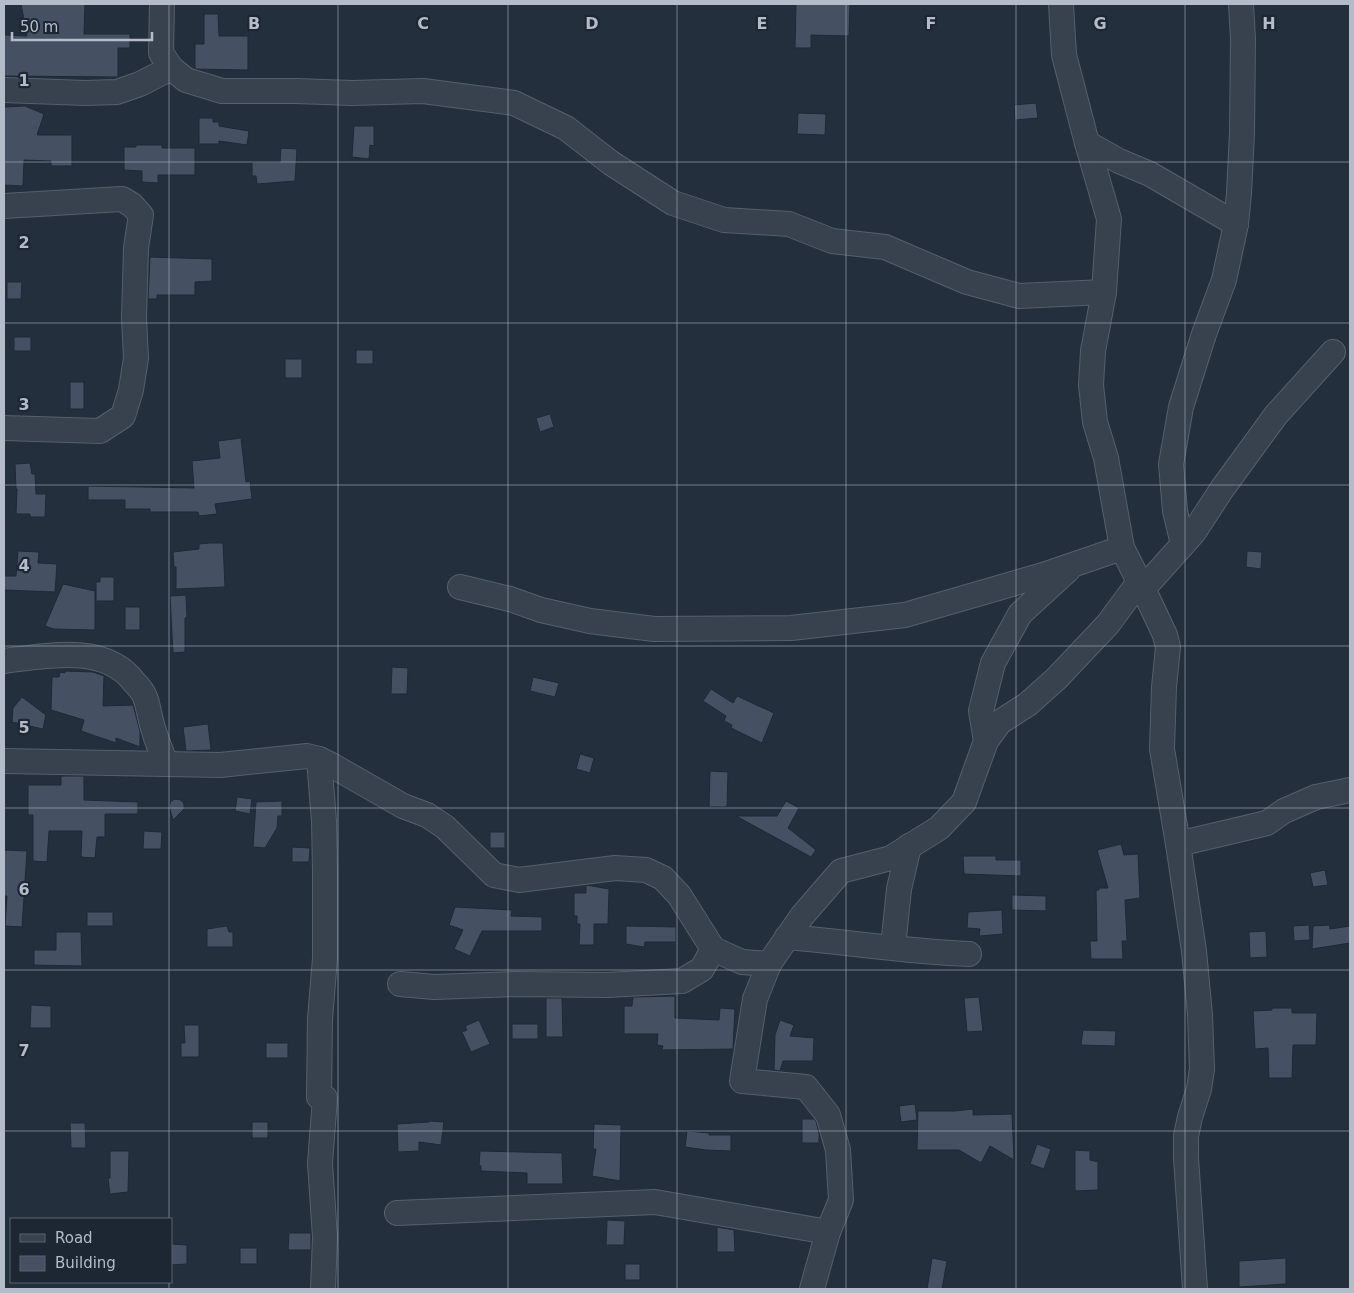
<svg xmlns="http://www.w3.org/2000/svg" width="1354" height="1293" font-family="'DejaVu Sans',sans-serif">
  <rect width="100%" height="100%" fill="#242f3e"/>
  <g fill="#455162" stroke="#1f2835">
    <polygon points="21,4 85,4 84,34 130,34 130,48 118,48 118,77 4,76 4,35 27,36"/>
    <polygon points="796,4 850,4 849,36 811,35 811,48 795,48"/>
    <polygon points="204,14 218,14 219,36 248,36 248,70 195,69 195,44 204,44"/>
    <polygon points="1036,103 1038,118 1015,120 1014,105"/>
    <polygon points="25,106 44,114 37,135 72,135 72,166 51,166 51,161 24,160 23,186 4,185 4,110 5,107"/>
    <polygon points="798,113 826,114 825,135 797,134"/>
    <polygon points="199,118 213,118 213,122 219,122 219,126 249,131 247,145 219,141 219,144 199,144"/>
    <polygon points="354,126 374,126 374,146 370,145 369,159 352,157"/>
    <polygon points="136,145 162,145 162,148 195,148 195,175 158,175 158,183 142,182 142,171 124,170 124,147 136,147"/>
    <polygon points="281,148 297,149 295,181 257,184 256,176 252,176 252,162 280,162"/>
    <polygon points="150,257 212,259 212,281 195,282 195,295 157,295 157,299 148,299"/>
    <polygon points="7,282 22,282 21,299 7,299"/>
    <rect x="14" y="337" width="17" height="14"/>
    <rect x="356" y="350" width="17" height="14"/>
    <rect x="285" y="359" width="17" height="19"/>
    <rect x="70" y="382" width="14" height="27"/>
    <polygon points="550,414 554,427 540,432 536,418"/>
    <polygon points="241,438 246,482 250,481 252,499 215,504 217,514 199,516 198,512 150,512 150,509 125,509 125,500 88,500 88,486 194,488 192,461 220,458 218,441"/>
    <polygon points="30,463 32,474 35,474 36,494 46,494 45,517 30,517 30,514 16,514 17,489 16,489 15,464"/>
    <polygon points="210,543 223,543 225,587 176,589 176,567 174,567 173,552 199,549 199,544"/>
    <polygon points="18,551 39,552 38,563 57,564 55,592 4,590 4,576 16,576"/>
    <polygon points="1247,551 1262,552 1261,569 1246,567"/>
    <polygon points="100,577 114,577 114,601 96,601 96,582 100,582"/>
    <polygon points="63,584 95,591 95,630 54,629 45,626"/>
    <polygon points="186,595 187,617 185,618 185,652 173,653 170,596"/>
    <rect x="125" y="607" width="15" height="23"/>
    <polygon points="392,667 408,668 407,694 391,694"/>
    <polygon points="65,671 93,672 104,676 103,706 133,705 140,731 140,747 116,738 116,743 81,731 84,720 51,710 52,677 59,677 60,672 65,673"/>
    <polygon points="533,677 559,683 555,697 530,691"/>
    <polygon points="711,689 733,703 737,696 774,713 762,743 731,728 732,725 724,721 726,716 703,701"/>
    <polygon points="22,697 46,715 43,729 12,722 13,708"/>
    <polygon points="208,724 211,750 186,751 183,727"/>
    <polygon points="580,754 594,758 590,773 576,769"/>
    <polygon points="710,771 728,772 727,807 709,807"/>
    <polygon points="61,776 84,776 84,800 138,802 138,814 105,814 105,837 97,837 95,858 81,857 82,831 49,831 47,862 33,861 33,815 28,815 28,785 61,785"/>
    <polygon points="237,797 252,799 250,814 235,811"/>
    <polygon points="175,799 181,800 184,804 184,809 173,820 169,806 171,801"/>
    <polygon points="282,801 282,816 278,816 277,828 265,848 253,847 256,802"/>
    <polygon points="786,801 799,808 788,828 816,850 811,857 736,816 777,816"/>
    <polygon points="144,831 162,832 161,849 143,849"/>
    <rect x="490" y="832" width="15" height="16"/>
    <polygon points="1121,844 1124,855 1138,854 1140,898 1125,900 1127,941 1122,941 1123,959 1091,959 1090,941 1097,941 1096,890 1099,890 1099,888 1108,888 1097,850"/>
    <polygon points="292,847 310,848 309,862 292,862"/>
    <polygon points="4,850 27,851 22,927 5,926 7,896 4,896"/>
    <polygon points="963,856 996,856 996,860 1021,860 1021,876 964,874"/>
    <polygon points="1325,870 1328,885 1313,887 1310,873"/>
    <polygon points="586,885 609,889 608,924 594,924 594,945 579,945 580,924 577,924 577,916 574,916 574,893 586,893"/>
    <polygon points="1012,895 1046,896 1046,911 1012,910"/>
    <polygon points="455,907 512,910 511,916 542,917 542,931 482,931 470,956 454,949 463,930 449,925"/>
    <polygon points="1002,910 1003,934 979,936 980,929 967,928 968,912"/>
    <rect x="87" y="912" width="26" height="14"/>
    <polygon points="1309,925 1310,940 1294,941 1293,926"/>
    <polygon points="1329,925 1330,929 1350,926 1350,943 1312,949 1313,926"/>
    <polygon points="227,926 229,932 233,932 233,947 207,947 207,929"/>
    <polygon points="626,926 676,927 676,942 645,942 644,947 626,944"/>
    <polygon points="1266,931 1267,957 1250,958 1249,932"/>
    <polygon points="56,932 81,932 82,966 34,965 34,950 56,950"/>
    <polygon points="675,996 675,1018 719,1020 720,1008 735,1009 733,1049 662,1050 663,1046 657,1045 658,1034 624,1034 624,1006 632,1006 633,997"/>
    <polygon points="979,997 983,1031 967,1032 964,998"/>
    <polygon points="546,998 562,998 563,1037 546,1037"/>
    <polygon points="31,1005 51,1006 51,1028 30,1028"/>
    <polygon points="1272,1008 1292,1008 1292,1013 1317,1013 1316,1045 1293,1045 1292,1078 1269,1078 1268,1048 1255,1049 1253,1011 1272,1010"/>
    <polygon points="479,1020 490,1044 471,1052 462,1032 467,1030 465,1026"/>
    <polygon points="780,1020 794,1025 790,1036 814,1038 813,1061 783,1061 780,1071 774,1070 775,1035"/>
    <rect x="512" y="1024" width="26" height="15"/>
    <polygon points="184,1025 199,1025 199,1057 181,1057 181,1043 185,1043"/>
    <polygon points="1083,1030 1116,1031 1115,1046 1081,1045"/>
    <rect x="266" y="1043" width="22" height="15"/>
    <polygon points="915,1104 917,1120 901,1122 899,1106"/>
    <polygon points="973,1109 973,1115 1012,1114 1014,1160 990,1146 981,1163 959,1150 917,1150 918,1111 955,1111"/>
    <polygon points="802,1119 814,1119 816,1121 819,1134 819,1143 802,1143"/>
    <polygon points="430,1121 444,1122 441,1145 419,1142 419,1151 398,1152 397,1124 429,1122"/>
    <rect x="252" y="1122" width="16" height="16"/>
    <polygon points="70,1123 85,1123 86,1148 71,1148"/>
    <polygon points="594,1124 621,1125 620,1181 592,1176 596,1149 593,1149"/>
    <polygon points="687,1131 709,1133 709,1135 731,1135 731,1151 706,1150 685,1147"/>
    <polygon points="1037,1144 1051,1149 1044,1169 1030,1164"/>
    <polygon points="1075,1150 1090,1151 1090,1160 1098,1162 1098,1190 1075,1191"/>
    <polygon points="110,1151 129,1151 128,1192 110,1194 108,1178 110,1178"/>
    <polygon points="480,1151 562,1153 563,1184 527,1184 527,1173 481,1171 481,1166 479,1165"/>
    <polygon points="607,1220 625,1221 624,1245 606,1245"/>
    <polygon points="717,1227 734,1230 735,1252 717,1252"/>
    <polygon points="289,1233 311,1233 311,1250 288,1250"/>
    <polygon points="171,1244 187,1245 187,1264 171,1265"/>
    <rect x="240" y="1248" width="17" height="16"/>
    <polygon points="932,1258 947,1261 942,1289 927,1289"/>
    <polygon points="1286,1258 1286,1284 1239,1287 1239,1261"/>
    <rect x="625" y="1264" width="15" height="16"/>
  </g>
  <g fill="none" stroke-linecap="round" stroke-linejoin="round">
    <g stroke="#565f6c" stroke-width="26">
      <g id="minor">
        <polyline points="162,4 161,53 171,68 186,80 222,91 296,91 352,93 423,91 514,103 566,128 611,163 673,203 724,220 789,224 832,241 885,247 967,282 1019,296 1104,292"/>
        <polyline points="1061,4 1064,55 1087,143 1109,219 1104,292 1093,351 1091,385 1095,422 1106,458 1122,548 1149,601 1165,635 1168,647 1164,687 1162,749 1178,844 1194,951 1200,1015 1202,1069 1199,1089 1190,1117 1186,1136 1186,1158 1195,1289"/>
        <polyline points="4,90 85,93 117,92 140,84 171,68"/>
        <polyline points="1087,143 1119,161 1150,174 1236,224"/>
        <polyline points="4,206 122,199 132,205 141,215 136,248 134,318 136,358 131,390 123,416 100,431 4,428"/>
        <polyline points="1183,544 1175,511 1171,464 1181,407 1204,334 1224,280 1236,224 1239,193 1242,133 1243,39 1241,4"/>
        <polyline points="460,587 510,599 541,610 590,621 654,629 791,628 905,615 1043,575 1122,548"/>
        <polyline points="1143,589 1194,532 1222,489 1276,415 1333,352"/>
        <path d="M4,661C46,656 105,643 134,682C138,686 143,692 145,697C149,708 150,720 154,731C157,742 162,753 166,764"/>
        <polyline points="986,741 981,711 993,663 1020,614 1068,570"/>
        <polyline points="319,759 324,821 325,871 325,958 320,1019 319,1097"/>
        <polyline points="4,761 220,765 307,756 319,759 333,766 403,806 427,815 445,827 494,875 519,880 615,868 646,870 663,878 679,895 713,949 742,962 769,964"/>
        <polyline points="1178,844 1267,823 1284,811 1316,797 1350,790"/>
        <path d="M787,937C848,942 908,952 969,954"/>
        <polyline points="893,947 899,889 909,846"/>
        <polyline points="400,984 434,987 514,984 607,985 682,981 702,969 713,949"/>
        <polyline points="397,1213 655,1202 828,1232"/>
        <polyline points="323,1289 325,1237 320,1163 325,1098"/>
        <polyline points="812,1289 828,1232 841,1200 838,1150 828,1115 806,1087 742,1081 755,999 769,964 802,916 841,871 891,858 939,828 964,802 986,741 1000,722 1028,704 1057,678 1108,624 1139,582"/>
      </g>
    </g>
    <use href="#minor" stroke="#38414e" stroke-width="24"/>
  </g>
  <path fill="none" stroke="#b4bcc9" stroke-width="1" stroke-opacity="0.55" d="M169,4V1219M338,4V1289M508,4V1289M677,4V1289M846,4V1289M1016,4V1289M1185,4V1289M4,162H1350M4,323H1350M4,485H1350M4,646H1350M4,808H1350M4,970H1350M4,1131H1350M169,1282V1289"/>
  <g font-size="16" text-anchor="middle" font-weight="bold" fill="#b4bcc9" stroke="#1d2633" stroke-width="4.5" stroke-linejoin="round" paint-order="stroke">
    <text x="254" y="29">B</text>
    <text x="423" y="29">C</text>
    <text x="592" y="29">D</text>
    <text x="762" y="29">E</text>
    <text x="931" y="29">F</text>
    <text x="1100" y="29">G</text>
    <text x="1269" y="29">H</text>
    <text x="24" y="86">1</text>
    <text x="24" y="248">2</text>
    <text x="24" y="410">3</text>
    <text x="24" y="571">4</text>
    <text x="24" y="733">5</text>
    <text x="24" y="895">6</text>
    <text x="24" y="1056">7</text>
  </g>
  <rect width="1354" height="1293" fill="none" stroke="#b4bcc9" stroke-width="10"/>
  <rect x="10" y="1218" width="162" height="65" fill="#1d2633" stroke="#59626f"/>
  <rect x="20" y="1234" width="25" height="8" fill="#38414e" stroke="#59626f"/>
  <text x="55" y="1243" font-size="15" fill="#b4bcc9">Road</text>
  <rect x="20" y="1256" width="25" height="15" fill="#455162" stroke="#59626f"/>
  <text x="55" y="1268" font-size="15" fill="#b4bcc9">Building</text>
  <path d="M12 32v8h140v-8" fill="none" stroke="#b4bcc9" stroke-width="2.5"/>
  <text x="20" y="32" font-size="15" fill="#b4bcc9" stroke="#1d2633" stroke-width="4" paint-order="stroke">50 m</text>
</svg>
